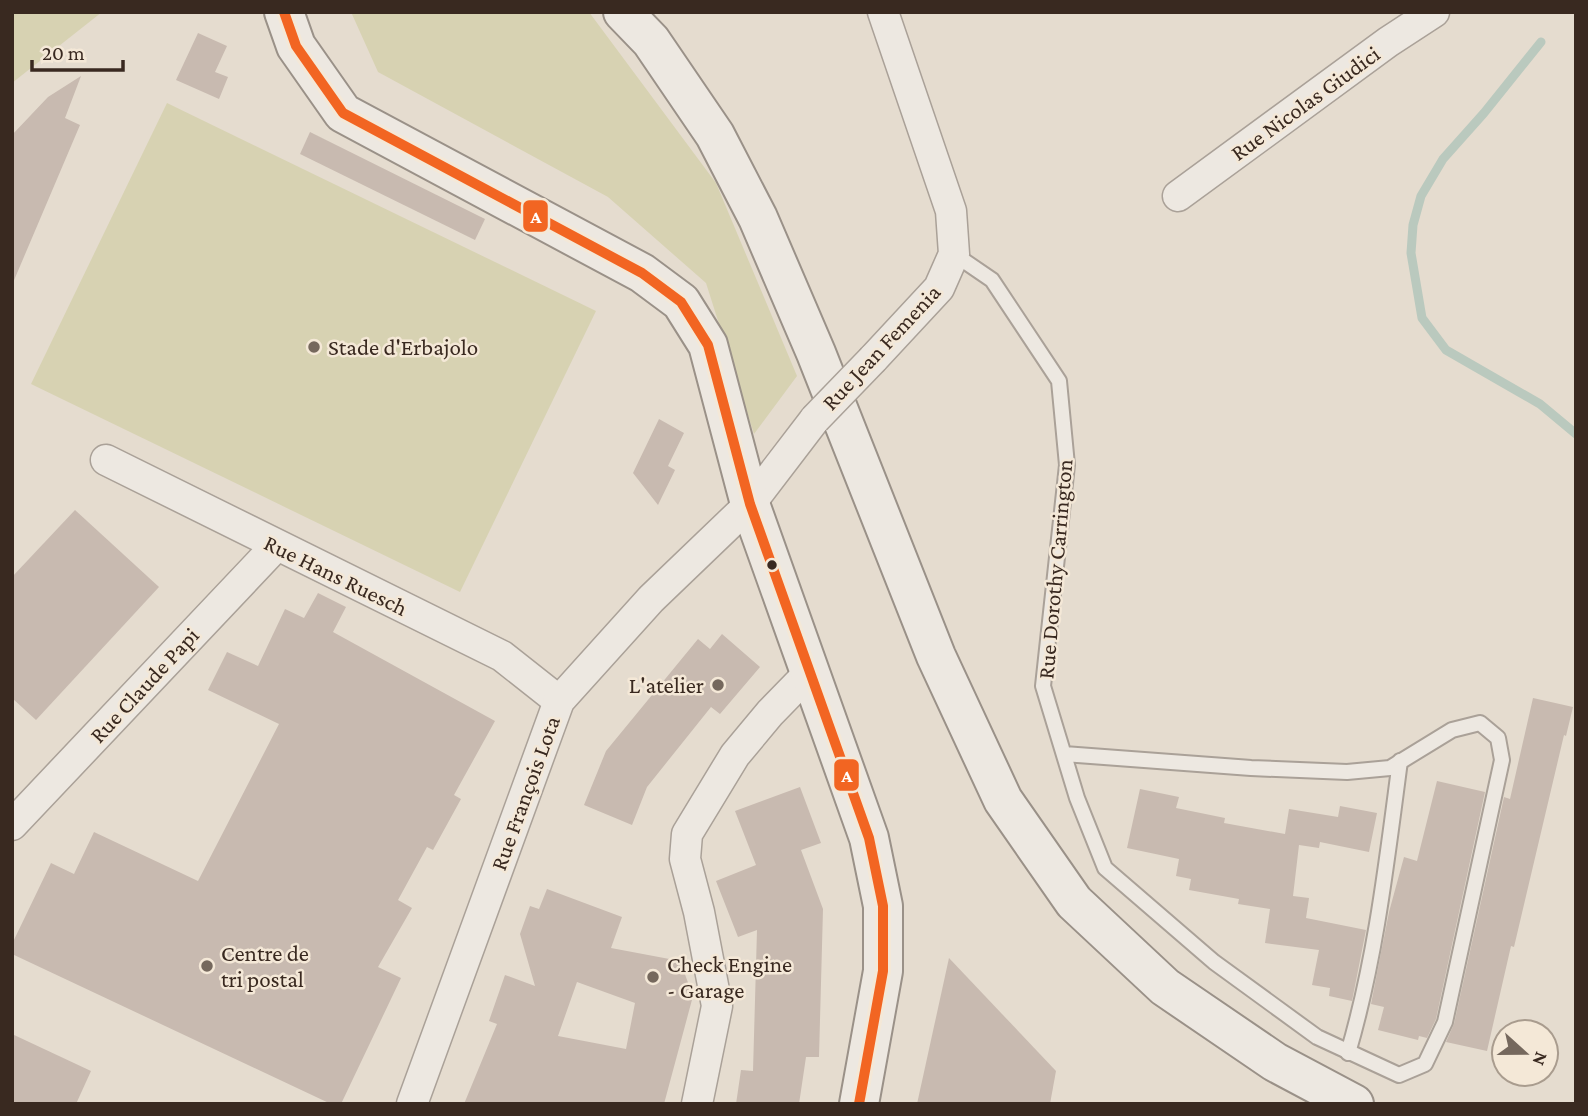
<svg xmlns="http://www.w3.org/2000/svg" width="1588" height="1116" font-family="'Crimson Pro',serif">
  <rect width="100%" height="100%" fill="#e5dccf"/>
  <g fill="#d7d2b2">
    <polygon points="12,12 102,12 12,83"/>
    <polygon points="351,12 589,12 716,183 797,376 754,434 706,283 608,197 378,72"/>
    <polygon points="167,103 596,311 460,592 31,384"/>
  </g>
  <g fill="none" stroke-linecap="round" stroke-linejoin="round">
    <polyline stroke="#bac9be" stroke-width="9" points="1541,42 1484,113 1443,159 1421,196 1413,225 1411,253 1422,318 1446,350 1540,404 1576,434"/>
  </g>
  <g fill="#c8bab0" fill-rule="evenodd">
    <polygon points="198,33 227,46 215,72 228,77 219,99 176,80"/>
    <polygon points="81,76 65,118 80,125 12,285 12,135 48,97"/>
    <polygon points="310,132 485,219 475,240 300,154"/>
    <polygon points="659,419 684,433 668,466 675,470 658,505 633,473"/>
    <polygon points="75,510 159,587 36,720 12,698 12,577"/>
    <polygon points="318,593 346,607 333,632 495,721 454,795 461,799 433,850 427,847 398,900 412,908 378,967 401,978 341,1104 331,1104 12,954 12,944 51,863 74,874 94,832 198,881 279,724 208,690 227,652 258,666 285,609 304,618"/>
    <polygon points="722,634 760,667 720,714 711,707 647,787 632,825 584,805 606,751 698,639 710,649"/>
    <polygon points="1533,698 1573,707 1566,736 1564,735 1514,947 1511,946 1487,1051 1446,1042 1454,1024 1504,797 1510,799"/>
    <polygon points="1437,781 1485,792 1436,1019 1427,1038 1419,1036 1418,1040 1378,1030 1384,1007 1371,1004 1389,912 1404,857 1417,861"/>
    <polygon points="800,787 821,843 801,850 823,909 819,1057 806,1057 799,1104 736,1104 741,1070 753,1071 757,930 738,937 716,881 756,865 735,811"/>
    <polygon points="1140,789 1179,797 1176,808 1225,818 1224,823 1285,834 1289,809 1338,817 1340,806 1377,813 1369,852 1320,842 1319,848 1299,845 1293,896 1309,898 1306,918 1366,930 1352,1001 1329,996 1330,988 1312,985 1319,950 1265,943 1270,909 1238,904 1239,899 1189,890 1191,879 1176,876 1179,859 1127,848"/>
    <path d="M547,889L622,917L611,948L680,961L693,996L664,1104H464L497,1024L489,1021L505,975L535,986L520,934L530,906L539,909ZM577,982L635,1003L626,1049L558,1036Z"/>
    <polygon points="949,958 1056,1071 1050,1104 917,1104"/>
    <polygon points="12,1034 91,1071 76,1104 12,1104"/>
  </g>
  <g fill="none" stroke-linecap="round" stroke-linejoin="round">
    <g stroke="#aaa198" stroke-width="18">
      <g id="lane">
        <polyline points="954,254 992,280 1059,381 1067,465 1043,686 1077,798 1105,868 1214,962 1317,1037 1399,1075 1425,1064 1445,1022 1502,760 1498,738 1480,723 1452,730 1390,768 1347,772 1251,768 1064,754"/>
        <path d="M1348,1053C1376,958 1387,859 1400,761"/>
      </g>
    </g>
    <g stroke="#aaa198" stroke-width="33">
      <g id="street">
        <polyline points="1178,196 1388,42 1434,12"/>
        <polyline points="873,359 939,288 954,254 951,211 883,12"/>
        <polyline points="106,460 502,656 559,701"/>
        <polyline points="12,825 276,546"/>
        <polyline points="412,1104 559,701 651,599 750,504 815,419"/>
        <polyline points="697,1104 717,1006 699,912 685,859 687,834 735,755 770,713 809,673"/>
      </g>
    </g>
    <g stroke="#9a9188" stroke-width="42">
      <g id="secondary">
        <polyline points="284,12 296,46 343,113 642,273 681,302 708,345 750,504 869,838 883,906 883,971 859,1104"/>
        <polyline points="623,12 651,41 715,135 758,218 816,353 936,656 1003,800 1074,902 1165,987 1275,1062 1354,1104"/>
      </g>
    </g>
    <use href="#lane" stroke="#ede8e1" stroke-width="14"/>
    <use href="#street" stroke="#ede8e1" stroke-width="30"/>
    <use href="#secondary" stroke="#ede8e1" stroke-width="38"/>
    <g stroke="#aaa198" stroke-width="33" stroke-linecap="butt">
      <polyline id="street-bridge" points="815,419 873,359"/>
    </g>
    <use href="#street-bridge" stroke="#ede8e1" stroke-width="30"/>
    <g stroke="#f4e8d7" stroke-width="16">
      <polyline id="bus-1" points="284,12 296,46 343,113 642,273 681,302 708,345 750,504 869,838 883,906 883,971 859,1104"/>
    </g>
    <use href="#bus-1" stroke="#f26522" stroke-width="10"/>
  </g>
  <g fill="#75685d" stroke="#f4e8d7" stroke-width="2.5">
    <circle cx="314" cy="347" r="7"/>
    <circle cx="718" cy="685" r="7"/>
    <circle cx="207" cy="966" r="7"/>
    <circle cx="653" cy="977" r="7"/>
  </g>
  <circle fill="#392920" stroke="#f4e8d7" stroke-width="2.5" cx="772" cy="565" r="6"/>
  <g text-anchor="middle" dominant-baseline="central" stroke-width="5" stroke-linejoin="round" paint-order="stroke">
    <g font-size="23" fill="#392920" stroke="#f4e8d7">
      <text transform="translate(1305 103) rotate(-36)">Rue Nicolas Giudici</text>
      <text transform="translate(881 347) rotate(-47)">Rue Jean Femenia</text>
      <text transform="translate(1055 569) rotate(-85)">Rue Dorothy Carrington</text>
      <text transform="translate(336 575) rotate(26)">Rue Hans Ruesch</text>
      <text transform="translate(144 685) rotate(-47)">Rue Claude Papi</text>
      <text transform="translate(525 793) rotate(-70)">Rue François Lota</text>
    </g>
    <g font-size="23" fill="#392920" stroke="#f4e8d7" text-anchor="start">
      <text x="328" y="347">Stade d'Erbajolo</text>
      <text x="704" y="685" text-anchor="end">L'atelier</text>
      <text x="221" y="953">Centre de<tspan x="221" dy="26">tri postal</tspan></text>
      <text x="667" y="964">Check Engine<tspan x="667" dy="26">- Garage</tspan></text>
    </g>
  </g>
  <g stroke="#f4e8d7" stroke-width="2.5">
    <rect x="522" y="199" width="27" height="34" rx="7" fill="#f26522"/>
    <rect x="833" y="758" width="27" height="34" rx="7" fill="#f26522"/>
  </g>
  <g font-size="19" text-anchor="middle" font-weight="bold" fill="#fff">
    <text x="536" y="223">A</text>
    <text x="847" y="782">A</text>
  </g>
  <rect width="1588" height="1116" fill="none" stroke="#392920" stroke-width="28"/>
  <g transform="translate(1525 1053) rotate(111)"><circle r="33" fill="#f4e8d7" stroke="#a99c8e" stroke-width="2"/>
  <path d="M0-5L12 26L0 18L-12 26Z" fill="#75685d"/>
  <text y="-10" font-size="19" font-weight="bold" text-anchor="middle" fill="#392920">N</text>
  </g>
  <path d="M32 60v10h91v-10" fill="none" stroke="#392920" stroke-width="3.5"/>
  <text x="42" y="60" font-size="21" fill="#392920" stroke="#f4e8d7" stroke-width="5" paint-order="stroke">20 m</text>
</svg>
